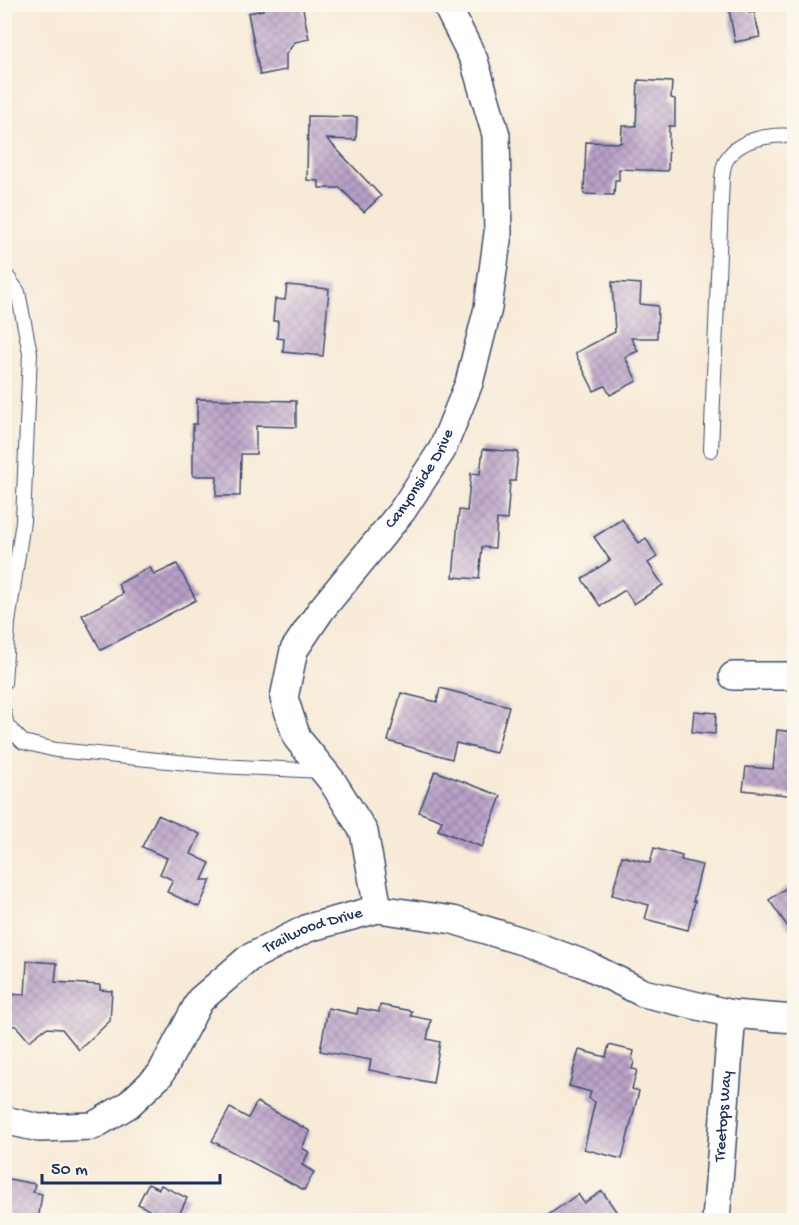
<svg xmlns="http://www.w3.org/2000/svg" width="799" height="1225" font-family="'Gochi Hand',sans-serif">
  <defs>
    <pattern id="building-cross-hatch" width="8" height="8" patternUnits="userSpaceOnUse" patternTransform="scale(1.5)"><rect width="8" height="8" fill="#b9a1c7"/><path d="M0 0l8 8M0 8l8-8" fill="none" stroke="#9684a5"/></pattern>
  </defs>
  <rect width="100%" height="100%" fill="#fbf7ec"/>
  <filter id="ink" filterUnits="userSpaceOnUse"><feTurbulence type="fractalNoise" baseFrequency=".0167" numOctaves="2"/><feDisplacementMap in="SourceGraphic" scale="12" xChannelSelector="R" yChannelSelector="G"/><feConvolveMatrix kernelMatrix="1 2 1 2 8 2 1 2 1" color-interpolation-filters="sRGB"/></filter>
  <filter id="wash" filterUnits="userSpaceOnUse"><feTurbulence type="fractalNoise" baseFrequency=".008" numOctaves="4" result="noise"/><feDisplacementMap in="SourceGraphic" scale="24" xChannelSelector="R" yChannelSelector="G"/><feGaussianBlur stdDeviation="1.35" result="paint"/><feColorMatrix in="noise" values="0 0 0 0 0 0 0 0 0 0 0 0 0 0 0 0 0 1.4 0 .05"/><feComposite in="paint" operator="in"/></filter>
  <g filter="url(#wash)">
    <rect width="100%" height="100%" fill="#f7ead6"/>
    <g id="blocks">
      <g fill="url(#building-cross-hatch)">
        <polygon points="262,4 302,4 309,39 295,42 286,54 286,70 260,75 248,13 263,10"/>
        <polygon points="728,4 747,4 749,13 754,12 760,37 735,42"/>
        <polygon points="638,80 672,82 671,98 675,99 675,126 669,126 668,171 619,169 619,180 615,180 614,195 584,194 586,142 621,143 622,126 636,126"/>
        <polygon points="308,116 357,117 356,140 327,139 381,196 364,212 340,188 319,188 319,181 307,180"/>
        <polygon points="612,282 641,284 640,304 658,306 657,338 631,338 638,351 625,357 637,381 610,395 605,386 594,391 575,353 615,332"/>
        <polygon points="287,285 329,289 323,356 283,352 284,339 277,338 278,321 273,321 275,299 285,300"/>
        <polygon points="197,399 296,401 296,427 256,426 256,454 241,454 240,496 216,496 217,476 193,476 193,424 197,424"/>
        <polygon points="483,449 518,452 515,481 510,481 507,520 497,519 495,548 482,547 479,579 453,577 459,510 467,511 471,473 480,474"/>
        <polygon points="622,519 639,543 646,538 657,557 648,563 663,585 634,604 625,590 600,606 582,579 610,560 594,537"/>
        <polygon points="177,564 196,600 101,650 82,615 123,594 118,584 150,567 154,575"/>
        <polygon points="440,688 509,706 496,753 456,743 452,759 388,741 401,693 437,702"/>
        <polygon points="694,711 716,713 715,734 692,732"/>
        <polygon points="777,730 795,732 795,796 743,790 746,767 773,769"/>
        <polygon points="435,771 501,796 482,847 438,830 442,821 419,812"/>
        <polygon points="158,815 200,834 191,854 210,863 202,880 211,880 199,907 167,892 173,880 160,874 167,858 142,847"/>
        <polygon points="654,848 682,856 681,860 702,865 693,901 695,901 688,930 645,919 649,905 612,895 622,856 650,863"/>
        <polygon points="795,882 795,937 769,900"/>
        <polygon points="27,961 57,963 55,982 100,985 100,990 112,991 110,1021 79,1050 62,1029 46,1028 29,1041 16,1026 4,1025 4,994 25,995"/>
        <polygon points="380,1005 412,1011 411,1016 431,1020 427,1039 440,1042 433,1083 369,1070 371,1060 320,1051 328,1008 357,1014 358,1008 379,1012"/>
        <polygon points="609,1045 634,1051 632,1059 634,1062 632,1069 637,1070 632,1089 639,1091 622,1159 584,1149 595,1102 589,1098 591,1092 569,1086 579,1050 606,1057"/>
        <polygon points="257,1102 310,1131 302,1148 309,1152 302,1165 314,1172 304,1190 212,1141 230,1108 248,1118"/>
        <polygon points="4,1178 35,1184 33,1192 42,1194 38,1221 4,1221"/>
        <polygon points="148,1184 159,1189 161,1185 187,1198 176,1221 144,1221 149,1210 138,1204"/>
        <polygon points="602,1191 623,1221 540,1221 578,1194 584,1203"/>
      </g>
    </g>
  </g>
  <g filter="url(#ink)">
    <use href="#blocks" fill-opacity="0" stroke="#3c4b70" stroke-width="1.5"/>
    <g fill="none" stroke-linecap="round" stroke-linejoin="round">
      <g stroke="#3c4b70" stroke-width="16">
        <g id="lane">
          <polyline points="4,272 18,292 30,353 23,521 8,623 4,683"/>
          <path d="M711,450L722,178C723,173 723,167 725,163C736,138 771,134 794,136"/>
          <polyline points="4,713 7,726 23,742 56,750 219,766 322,771"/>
        </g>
      </g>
      <g stroke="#3c4b70" stroke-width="30">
        <g id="street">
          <polyline points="733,676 794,676"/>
          <path id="s1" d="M378,909L364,832L332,781L297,738L284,698L294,650L321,610L402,511L442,450L469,383L488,308L498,233L496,135L474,60L446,4"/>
          <path id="s2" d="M4,1120L39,1128L93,1126L128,1105L160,1075L200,1000L249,958L308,928L378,909L453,920L525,942L587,965L643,993L732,1014L794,1019"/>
          <path id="s3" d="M716,1220L732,1014"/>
        </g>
      </g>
      <use href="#lane" stroke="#fff" stroke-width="14"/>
      <use href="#street" stroke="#fff" stroke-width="27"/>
    </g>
  </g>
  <g text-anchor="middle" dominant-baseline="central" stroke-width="5" stroke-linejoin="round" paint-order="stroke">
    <g font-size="16" fill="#1b2f5e" stroke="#fbf7ec">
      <text stroke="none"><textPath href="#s1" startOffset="498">Canyonside Drive</textPath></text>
      <text stroke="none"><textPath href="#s2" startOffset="394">Trailwood Drive</textPath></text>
      <text stroke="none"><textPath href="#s3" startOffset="104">Treetops Way</textPath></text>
    </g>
  </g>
  <rect width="799" height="1225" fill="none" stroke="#fbf7ec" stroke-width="24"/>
  <path d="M42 1174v9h178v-9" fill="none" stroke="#1b2f5e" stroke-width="3"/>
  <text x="51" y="1174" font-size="18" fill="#1b2f5e" stroke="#fbf7ec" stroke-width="4.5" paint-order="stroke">50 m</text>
</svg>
